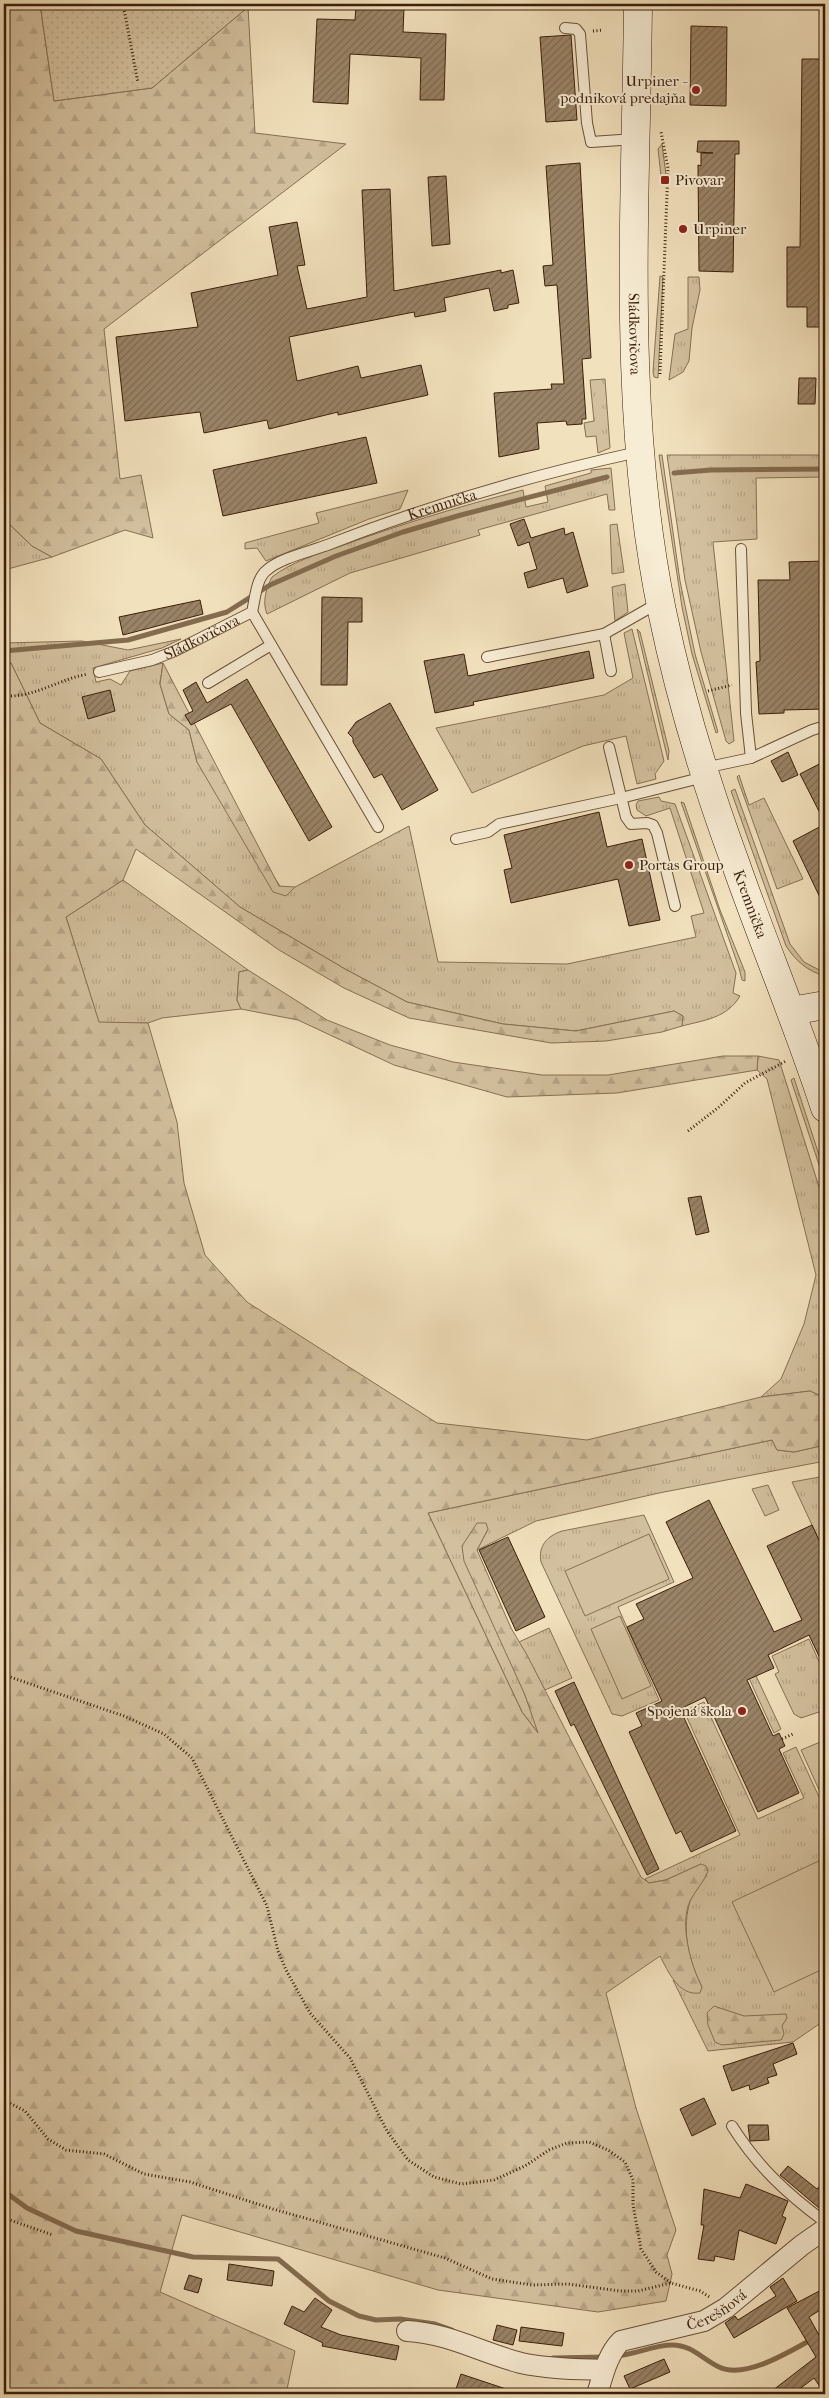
<svg xmlns="http://www.w3.org/2000/svg" width="829" height="2398" font-family="'IM FELL French Canon',serif">
  <defs>
    <pattern id="grass-tufts" width="24" height="20" patternUnits="userSpaceOnUse" patternTransform="scale(1.25)"><rect width="24" height="20" fill="#d3c09e"/><path d="M3 7l-1-3M5 7V3M7 7l1-3M15 17l-1-3M17 17v-4M19 17l1-3" fill="none" stroke="#b6a587"/></pattern>
    <pattern id="forest-firs" width="22" height="20" patternUnits="userSpaceOnUse" patternTransform="scale(1.25)"><rect width="22" height="20" fill="#d3c09e"/><path d="M5 1l3.5 6h-7zM16 11l3.5 6h-7z" fill="#b6a587"/></pattern>
    <pattern id="garden-dots" width="8" height="8" patternUnits="userSpaceOnUse" patternTransform="scale(1.25)"><rect width="8" height="8" fill="#d3c09e"/><path d="M2 2h.1M6 6h.1" fill="none" stroke="#b6a587" stroke-width="1.8" stroke-linecap="round"/></pattern>
    <pattern id="building-hatch" width="6" height="6" patternUnits="userSpaceOnUse" patternTransform="scale(1.25)"><rect width="6" height="6" fill="#9a8467"/><path d="M-1 1l2-2M0 6l6-6M5 7l2-2" fill="none" stroke="#7f6b53"/></pattern>
  </defs>
  <rect width="100%" height="100%" fill="#f2e1bd"/>
  <filter id="stains"><feTurbulence type="fractalNoise" baseFrequency=".004" numOctaves="4"/><feColorMatrix values="0 0 0 0 .2 0 0 0 0 .09 0 0 0 0 .02 0 0 0 .5 -.17"/></filter>
  <radialGradient id="worn" r=".72"><stop offset=".6" stop-color="#630" stop-opacity="0"/><stop offset="1" stop-color="#630" stop-opacity=".3"/></radialGradient>
  <g fill="url(#grass-tufts)" stroke="#877054">
    <polygon points="662,144 666,175 661,176 658,149"/>
    <polygon points="660,276 663,277 658,378 654,377 653,372"/>
    <polygon points="688,277 699,277 700,290 692,328 689,361 683,372 669,380 675,334 688,329"/>
    <polygon points="605,379 610,448 598,453 596,436 586,437 584,423 594,421 590,380"/>
    <polygon points="659,455 662,455 680,581 695,654 718,732 716,733 692,654 682,607"/>
    <polygon points="667,455 825,455 825,477 756,478 757,539 713,542 734,741 729,744 726,741 701,652 685,580"/>
    <path d="M611,468L615,510H609L607,494L478,530L480,535L350,573L267,614C262,603 266,588 272,577C291,562 318,554 341,546C401,524 461,506 523,490L526,507L548,502L545,486L591,473V470Z"/>
    <polygon points="408,490 400,509 369,519 266,561 257,548 245,549 245,543 319,523 316,513"/>
    <polygon points="4,519 32,546 52,557 4,570"/>
    <polygon points="617,524 624,572 612,574 610,525"/>
    <polygon points="625,584 628,612 615,621 612,587"/>
    <polygon points="632,629 664,761 655,774 656,779 637,784 626,736 583,746 472,793 436,728 604,695 633,678 624,633"/>
    <polygon points="637,629 640,632 669,751 668,760"/>
    <path d="M181,639L162,648L93,668L96,682L110,679L121,685L130,671L163,663L160,684L169,714L189,730L197,762L286,895L295,887L409,826L438,962L567,964L696,937L691,916L704,913L670,808L646,816L637,810L636,805L638,801L659,797L661,801L675,804L736,973L733,993L740,996C727,1018 705,1020 682,1026L683,1016L674,1011L576,1031L503,1024L407,1002L345,969L240,907L145,825L101,759L40,723L11,663L4,661V643L82,641L128,650Z"/>
    <polygon points="739,775 749,805 764,798 803,879 777,889 737,777"/>
    <path d="M735,789L790,944L804,962L825,973V976C807,971 796,961 786,946L731,791Z"/>
    <polygon points="681,802 684,803 720,910 745,972 745,981 742,980 739,968"/>
    <polygon points="123,880 248,970 239,972 237,1000 241,1009 162,1018 148,1023 99,1023 66,917"/>
    <polygon points="758,1056 779,1060 825,1206 825,1398 810,1391 761,1397 781,1379 804,1324 816,1275 767,1079 757,1070"/>
    <polygon points="794,1078 820,1158 825,1183 791,1080"/>
    <polygon points="772,1440 777,1450 794,1452 825,1445 825,1461 659,1493 536,1521 477,1550 488,1529 462,1546 525,1695 539,1734 522,1712 428,1513"/>
    <polygon points="825,1476 825,1553 792,1482"/>
    <polygon points="768,1485 779,1510 765,1516 752,1489"/>
    <path d="M644,1515L674,1582L618,1607L659,1700L622,1716L612,1714L541,1562C538,1546 547,1536 562,1531Z"/>
    <polygon points="549,1628 572,1678 545,1690 519,1642"/>
    <polygon points="809,1639 825,1675 825,1710 801,1718 794,1714 775,1674 779,1672 772,1656"/>
    <polygon points="751,1665 781,1729 774,1733 748,1676"/>
    <path d="M704,1702L758,1819L804,1798L783,1753L796,1747L825,1810V2020L793,2042L708,2051L673,1980L686,1989L702,1987C689,1962 682,1933 689,1905C691,1895 701,1883 707,1875L701,1864L666,1880L649,1883L645,1879L740,1835L684,1711Z"/>
  </g>
  <g fill="url(#forest-firs)" stroke="#877054">
    <polygon points="4,4 40,4 54,101 152,88 248,7 255,133 346,144 104,329 120,479 141,475 153,538 125,530 52,557 32,546 4,519"/>
    <path d="M4,661L11,663L40,723L101,759L145,825L240,907L345,969L407,1002L503,1024L576,1031L674,1011L683,1016L682,1026L662,1032L606,1041L551,1043L409,1018L344,988L279,950L136,849L123,880L66,917L99,1022L148,1023L177,1122L184,1183L205,1255L247,1302L437,1423L587,1440L761,1397L810,1391L825,1398V1445L794,1452L777,1450L772,1440L428,1513L522,1712L538,1733L525,1695L464,1561L462,1546L477,1523H486L488,1529L477,1550L511,1628L527,1655L641,1877L649,1883L666,1880L701,1864L706,1866L708,1871C704,1882 695,1891 690,1901C679,1924 691,1966 702,1987L700,1993C678,1996 668,1971 660,1956L606,1993L636,2108L676,2230L667,2255L672,2274L666,2301L598,2312L438,2290L182,2215L160,2292L295,2351L286,2394H4Z"/>
    <polygon points="163,663 279,886 295,887 286,896 273,892 197,762 189,730 169,714 160,684"/>
    <polygon points="248,970 327,1020 390,1045 453,1062 542,1075 608,1075 723,1056 758,1056 757,1070 617,1093 507,1097 394,1065 298,1020 241,1009 237,1000 239,972"/>
    <polygon points="714,2006 744,2016 786,2014 787,2018 782,2026 784,2034 781,2040 722,2045 715,2042 708,2025 707,2013"/>
  </g>
  <g fill="#d3c09e" stroke="#877054">
    <polygon points="649,1534 669,1579 585,1616 565,1571"/>
    <polygon points="620,1616 651,1686 622,1699 591,1629"/>
    <polygon points="825,1740 825,1803 801,1750"/>
    <polygon points="825,1858 825,1968 774,1992 732,1902"/>
  </g>
  <polygon fill="url(#garden-dots)" stroke="#877054" points="40,4 247,4 248,7 152,88 54,101"/>
  <g fill="none" stroke-linecap="round" stroke-linejoin="round">
    <g stroke="#846c50" stroke-width="5">
      <polyline points="674,473 711,470 825,469"/>
      <polyline points="4,651 128,640 227,612 270,585 336,556 403,532 461,515 607,477"/>
      <polyline points="4,2191 27,2208 76,2231 193,2257 278,2259 329,2301 359,2316 376,2320 400,2319 435,2324 452,2330"/>
      <path d="M615,2356C634,2355 653,2345 672,2345C692,2345 702,2359 719,2367C748,2381 800,2345 825,2332"/>
      <polyline points="553,2358 604,2357"/>
    </g>
  </g>
  <g fill="url(#building-hatch)" stroke="#3b1f09">
    <polygon points="356,6 404,8 403,32 446,34 444,100 420,100 421,58 350,54 348,104 313,102 317,19 355,20"/>
    <polygon points="691,26 727,27 726,106 690,105"/>
    <polygon points="571,35 577,120 546,122 540,37"/>
    <polygon points="802,59 825,59 825,327 807,327 807,307 787,307 787,247 800,247"/>
    <polygon points="698,141 739,141 739,154 735,154 733,272 699,271 698,165 701,166 701,153 713,153 697,152"/>
    <polygon points="580,163 591,358 582,359 586,419 582,419 582,424 567,425 566,421 537,423 539,449 499,457 494,393 552,389 551,384 564,384 557,285 545,286 543,266 553,265 546,166"/>
    <polygon points="446,176 450,244 432,246 428,177"/>
    <polygon points="390,189 394,291 501,270 501,273 513,270 519,303 508,305 508,308 494,311 489,288 444,298 446,311 415,317 414,312 289,337 297,381 358,366 361,378 421,365 428,395 338,415 338,412 269,429 267,420 204,433 200,412 125,421 116,337 198,327 191,293 278,275 269,227 297,222 305,265 297,266 307,309 367,297 362,190"/>
    <polygon points="799,378 816,378 815,404 798,404"/>
    <polygon points="366,437 377,483 223,516 213,470"/>
    <polygon points="524,519 531,538 564,528 565,535 573,532 588,586 567,593 563,578 528,588 524,573 537,569 529,542 518,546 510,524"/>
    <polygon points="825,561 825,709 784,710 784,713 759,714 756,662 760,661 758,580 790,580 789,562"/>
    <polygon points="322,597 362,598 362,622 348,622 347,685 321,685"/>
    <polygon points="200,600 203,614 123,635 119,617"/>
    <polygon points="589,651 594,678 473,702 474,705 435,713 424,661 464,654 468,676"/>
    <polygon points="247,679 332,827 309,841 231,704 191,725 185,715 193,711 183,690 196,682 207,703"/>
    <polygon points="110,690 115,711 88,719 82,697"/>
    <polygon points="390,703 438,790 402,810 382,774 374,778 353,742 353,738 348,733 356,722"/>
    <polygon points="788,752 798,775 782,782 771,761"/>
    <polygon points="825,761 825,823 800,774"/>
    <polygon points="599,812 607,847 642,839 660,920 629,926 618,879 511,903 504,870 512,868 504,835"/>
    <polygon points="825,824 825,908 793,841"/>
    <polygon points="701,1196 709,1232 696,1235 688,1198"/>
    <polygon points="709,1500 774,1632 802,1620 767,1546 812,1525 825,1553 825,1669 809,1635 768,1655 774,1668 747,1680 773,1736 779,1733 785,1746 779,1749 799,1793 758,1812 705,1697 680,1709 736,1831 691,1852 681,1831 676,1834 629,1732 642,1726 636,1713 662,1701 627,1627 644,1619 636,1604 693,1578 666,1522"/>
    <polygon points="508,1537 545,1617 516,1631 479,1550"/>
    <polygon points="574,1682 659,1869 647,1875 574,1724 571,1726 555,1691"/>
    <polygon points="793,2043 797,2054 773,2064 777,2075 767,2078 769,2083 750,2090 749,2085 732,2091 723,2066"/>
    <polygon points="704,2098 716,2124 692,2136 680,2109"/>
    <polygon points="748,2125 768,2125 769,2140 750,2141"/>
    <polygon points="788,2166 817,2189 825,2180 825,2213 780,2175"/>
    <polygon points="746,2184 788,2201 782,2216 786,2218 776,2244 739,2230 734,2260 715,2256 714,2261 698,2259 704,2225 701,2225 704,2189 740,2198"/>
    <polygon points="229,2264 274,2271 272,2286 227,2280"/>
    <polygon points="189,2275 202,2279 198,2293 184,2289"/>
    <polygon points="783,2278 797,2301 734,2338 725,2323 735,2316 738,2320 776,2296 770,2287"/>
    <polygon points="825,2288 825,2307 809,2317 825,2346 825,2394 814,2378 793,2394 768,2394 816,2357 787,2308"/>
    <polygon points="315,2298 332,2310 321,2327 341,2335 399,2346 396,2360 322,2346 323,2343 284,2324 292,2306 304,2312"/>
    <polygon points="497,2325 517,2330 513,2345 493,2340"/>
    <polygon points="521,2327 564,2333 562,2346 519,2341"/>
    <polygon points="664,2359 670,2372 630,2389 624,2376"/>
    <polygon points="461,2374 515,2392 515,2394 472,2394 456,2389"/>
  </g>
  <g fill="none" stroke-linecap="round" stroke-linejoin="round">
    <g stroke="#695036" stroke-width="12">
      <g id="service">
        <polyline points="565,28 576,29 580,34 587,123 591,142 635,139"/>
        <polyline points="741,549 746,713 751,758"/>
        <polyline points="252,612 378,827"/>
        <polyline points="604,634 611,671"/>
        <polyline points="487,657 604,634 660,602"/>
        <path id="s1" d="M99,672L152,660L175,651L252,612C255,600 256,578 267,570C280,558 312,551 330,544C430,505 533,475 638,452"/>
        <polyline points="208,683 271,645"/>
        <polyline points="609,747 626,817 631,824 647,823 653,825 657,833 675,906"/>
        <polyline points="704,768 751,758 812,730 825,726"/>
        <polyline points="456,839 488,832 499,824 621,798 704,777"/>
        <path d="M732,2126C758,2167 786,2193 825,2222"/>
      </g>
    </g>
    <g stroke="#695036" stroke-width="22">
      <g id="minor">
        <path d="M407,2331C448,2333 482,2353 521,2363C548,2369 577,2369 604,2370"/>
        <path id="s2" d="M597,2394C603,2376 607,2355 621,2341L704,2321L726,2308L802,2245L825,2229"/>
      </g>
    </g>
    <g stroke="#3b1f09" stroke-width="29">
      <g id="secondary">
        <path id="s3" d="M638,4C636,206 621,412 662,611C679,694 706,783 735,862C764,945 798,1025 825,1108"/>
        <polyline points="791,1011 825,1005"/>
      </g>
    </g>
    <g stroke="#3b1f09" stroke-width="3" stroke-dasharray="1 2.5" stroke-linecap="butt">
      <polyline points="123,4 138,83"/>
      <polyline points="593,31 603,30"/>
      <polyline points="660,374 668,168 661,132"/>
      <polyline points="708,691 732,685"/>
      <path d="M4,696C34,698 59,679 88,674"/>
      <polyline points="688,1131 719,1107 745,1083 786,1061"/>
      <polyline points="4,1675 124,1716 164,1734 192,1758 267,1906 278,1951 286,1970 310,2013 350,2058 387,2131 408,2160 434,2177 461,2184 494,2180 525,2166 549,2150 567,2143 589,2142 608,2150 625,2162 633,2180 633,2205 641,2249 656,2272 671,2283"/>
      <polyline points="782,1739 793,1734"/>
      <polyline points="4,2100 25,2111 48,2139 66,2150 104,2154 144,2174 190,2182 273,2209 445,2258 492,2279 532,2285 568,2284 620,2291 638,2291 671,2283 700,2291 711,2298"/>
      <polyline points="4,2218 53,2235"/>
    </g>
    <use href="#service" stroke="#f7ecd4" stroke-width="10"/>
    <use href="#minor" stroke="#f7ecd4" stroke-width="20"/>
    <use href="#secondary" stroke="#f7ecd4" stroke-width="28"/>
  </g>
  <g fill="#8f2418" stroke="#f7ecd4" stroke-width="2">
    <circle cx="696" cy="90" r="5"/>
    <rect x="660" y="175" width="10" height="10" rx="2.5"/>
    <circle cx="683" cy="229" r="5"/>
    <circle cx="629" cy="865" r="5"/>
    <circle cx="742" cy="1711" r="5"/>
  </g>
  <g text-anchor="middle" dominant-baseline="central" stroke-width="4" stroke-linejoin="round" paint-order="stroke">
    <g font-size="15" fill="#3b1f09" stroke="#f7ecd4" text-anchor="start">
      <text x="686" y="81" text-anchor="end">Urpiner -<tspan x="686" dy="17">podniková predajňa</tspan></text>
      <text x="675" y="180">Pivovar</text>
      <text x="693" y="229">Urpiner</text>
      <text x="639" y="865">Portas Group</text>
      <text x="732" y="1711" text-anchor="end">Spojená škola</text>
    </g>
    <g font-size="15" fill="#3b1f09" stroke="#f7ecd4">
      <text stroke="none"><textPath href="#s3" startOffset="330">Sládkovičova</textPath></text>
      <text stroke="none"><textPath href="#s1" startOffset="398">Kremnička</textPath></text>
      <text stroke="none"><textPath href="#s1" startOffset="109">Sládkovičova</textPath></text>
      <text stroke="none"><textPath href="#s3" startOffset="915">Kremnička</textPath></text>
      <text stroke="none"><textPath href="#s2" startOffset="160">Čerešňová</textPath></text>
    </g>
  </g>
  <rect width="829" height="2398" fill="none" stroke="#f2e1bd" stroke-width="20"/>
  <rect x="5" y="5" width="819" height="2388" fill="none" stroke="#3b1f09" stroke-width="2.5"/>
  <rect x="10" y="10" width="809" height="2378" fill="none" stroke="#3b1f09"/>
  <rect width="100%" height="100%" filter="url(#stains)"/>
  <rect width="100%" height="100%" fill="url(#worn)"/>
</svg>
